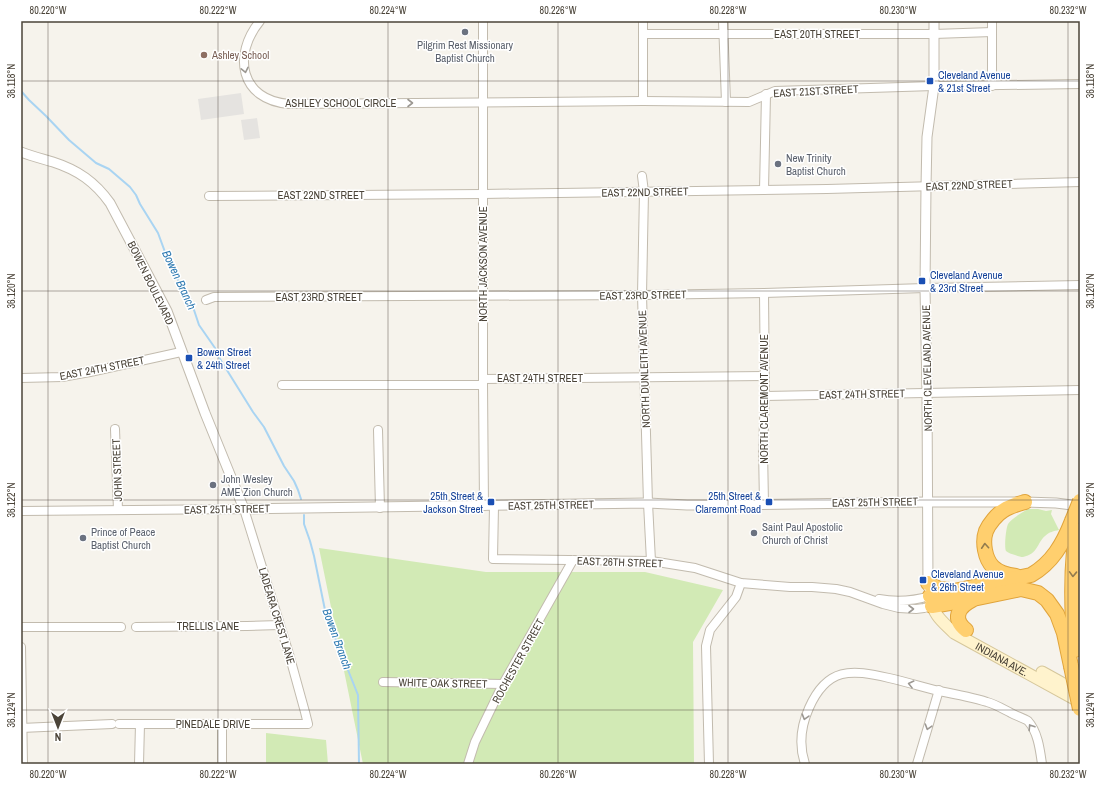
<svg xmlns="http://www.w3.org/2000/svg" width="1101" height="785" font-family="'Archivo Narrow',sans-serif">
  <rect width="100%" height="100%" fill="#f6f3ec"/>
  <g fill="#d2eab5">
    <path d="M1028,509H1038L1046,511L1052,510L1051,514L1059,530C1054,531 1049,532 1045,536C1037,543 1038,554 1023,557C1021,557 1017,556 1015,555C1012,554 1008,553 1006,551C1004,547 1006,528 1008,524C1011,519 1023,512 1028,509Z"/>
    <polygon points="319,548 486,572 645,572 723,590 693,642 694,764 363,764"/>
    <polygon points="266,733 326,740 328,764 266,764"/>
  </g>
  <g fill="#e5e3e0">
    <polygon points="241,93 244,114 201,120 198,99"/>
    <polygon points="257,118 260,138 244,140 241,120"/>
  </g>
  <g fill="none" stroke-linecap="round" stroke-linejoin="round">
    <g stroke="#a9d4f2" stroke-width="2">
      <polyline points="21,91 29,100 46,116 69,140 96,163 109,169 130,187 136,195 140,204 158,233 172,271 190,298 199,325 215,348 220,359 253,412 264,427 284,466 294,481 298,490 301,499"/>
      <polyline points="304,515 304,524 310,541 314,556 326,615 358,695 359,764"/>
    </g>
    <g stroke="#c2bbae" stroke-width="10">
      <g id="minor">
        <path d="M260,21C232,55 240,100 289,104L643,101L749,102L775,91L934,86L1080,84"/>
        <polyline points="483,21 483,385 484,506"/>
        <polyline points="643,21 643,101"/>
        <polyline points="723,21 726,102"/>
        <polyline points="992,21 992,86"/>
        <polyline points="643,34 934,34 992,32"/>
        <polyline points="642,176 644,192 642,295 648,503 651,561"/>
        <polyline points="764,190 766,94"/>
        <polyline points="209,196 483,194 827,189 1080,182"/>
        <polyline points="764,293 765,396 763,449 764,504"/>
        <polyline points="206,300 214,297 642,295 764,293 925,288 1080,285"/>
        <polyline points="21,378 62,377 90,372 181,352"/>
        <polyline points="483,379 765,376"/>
        <polyline points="282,385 483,385"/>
        <polyline points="765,396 1080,390"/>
        <polyline points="115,429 118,510"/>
        <polyline points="378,430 380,508"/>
        <polyline points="494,506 493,559 651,561 695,568 741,583 790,587 812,587 836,589 850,592 883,604 899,608 916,609 924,608 932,606"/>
        <polyline points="21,511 244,509 289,654 305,712 308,724 119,724"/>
        <path d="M879,599C896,602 913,601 930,596"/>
        <polyline points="21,627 121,627"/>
        <polyline points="136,627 247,626 280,625"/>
        <polyline points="21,647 23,764"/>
        <polyline points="383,682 503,684"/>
        <polyline points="222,724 222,764"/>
        <polyline points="21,728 112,724"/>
        <polyline points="139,764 140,724"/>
        <polyline points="468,764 475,742 503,684 573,560"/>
        <polyline points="709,764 706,646 710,630 736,597 741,583"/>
        <path d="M805,764C799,746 801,726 809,708C827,667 851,669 889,678C906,682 923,687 939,691C955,694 971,697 987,702C995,704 1003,709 1011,713C1016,716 1024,718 1028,721C1038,732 1040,750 1042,764"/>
        <polyline points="917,764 939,690"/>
      </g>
    </g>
    <g stroke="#c2bbae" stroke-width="11">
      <g id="tertiary">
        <path d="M21,152C31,156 43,159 53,162C78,170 95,182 110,203L155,288L167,311L205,413L244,509L648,503L687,505H722L928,502H1025L1056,503L1080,506"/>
        <polyline points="928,587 927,393 925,288 926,187 927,137 934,86 934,21"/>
      </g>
    </g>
    <g stroke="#d6c79b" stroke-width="13">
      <g id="secondary">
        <path id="s1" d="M930,598C935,617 941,620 954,633L1080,702"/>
        <polyline points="1042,672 1080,693"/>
      </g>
    </g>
    <g stroke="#e0a43c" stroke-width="16">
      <g id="motorway">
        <path d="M1016,576C1008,575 999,573 993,567C985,559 982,542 986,531C989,524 997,514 1004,510C1010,506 1018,504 1025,502"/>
        <polyline points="928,583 939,589 950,590"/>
        <path d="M930,596L1031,575C1052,563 1063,544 1072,521"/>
        <polyline points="932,606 973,599 1021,589 1038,593 1047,600 1057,614 1064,633 1071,666"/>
        <path d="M966,630C952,619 958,607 972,600"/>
        <path d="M1075,650C1071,606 1070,560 1079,517"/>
      </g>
    </g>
    <use href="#minor" stroke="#fff" stroke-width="8"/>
    <use href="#tertiary" stroke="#fff" stroke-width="9"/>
    <use href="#secondary" stroke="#fff3cd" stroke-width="11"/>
    <use href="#motorway" stroke="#ffcf6e" stroke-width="14"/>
    <g stroke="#e0a43c" stroke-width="16" stroke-linecap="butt">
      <g id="motorway-bridge">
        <polyline points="1072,521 1080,501"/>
        <polyline points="1071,666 1080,709"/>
      </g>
    </g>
    <use href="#motorway-bridge" stroke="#ffcf6e" stroke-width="14"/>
  </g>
  <defs><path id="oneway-chevron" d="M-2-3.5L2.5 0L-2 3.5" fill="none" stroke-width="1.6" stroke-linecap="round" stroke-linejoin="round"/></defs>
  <g stroke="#9c9892">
    <use href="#oneway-chevron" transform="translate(245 70) rotate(78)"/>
    <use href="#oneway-chevron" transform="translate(410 103)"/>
    <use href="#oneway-chevron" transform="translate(911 609)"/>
    <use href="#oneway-chevron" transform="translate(911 684) rotate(-166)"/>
    <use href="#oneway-chevron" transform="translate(805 717) rotate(106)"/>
    <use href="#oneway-chevron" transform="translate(928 727) rotate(107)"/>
    <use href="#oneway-chevron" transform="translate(1031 727) rotate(-123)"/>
  </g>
  <g stroke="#937c4e">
    <use href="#oneway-chevron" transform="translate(985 546) rotate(-94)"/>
    <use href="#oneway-chevron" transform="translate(1073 574) rotate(92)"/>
  </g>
  <path fill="none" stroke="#4b4439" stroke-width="1" stroke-opacity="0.45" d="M48,21V764M218,21V764M388,21V764M558,21V764M728,21V764M898,21V764M1068,21V764M21,81H1080M21,291H1080M21,500H1080M21,710H1080"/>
  <g fill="#6b7280" stroke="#fff" stroke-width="1.5">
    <circle cx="465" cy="32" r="4"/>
    <circle cx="778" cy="164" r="4"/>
    <circle cx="213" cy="485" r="4"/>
    <circle cx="754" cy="533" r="4"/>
    <circle cx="83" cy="538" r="4"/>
  </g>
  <circle fill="#8d6e63" stroke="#fff" stroke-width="1.5" cx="204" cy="55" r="4"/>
  <g fill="#1a4fb4" stroke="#fff" stroke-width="1.5">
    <rect x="926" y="77" width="8" height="8" rx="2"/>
    <rect x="918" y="277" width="8" height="8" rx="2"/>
    <rect x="185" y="354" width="8" height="8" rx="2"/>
    <rect x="487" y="498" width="8" height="8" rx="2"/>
    <rect x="765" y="498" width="8" height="8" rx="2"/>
    <rect x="919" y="576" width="8" height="8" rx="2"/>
  </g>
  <g text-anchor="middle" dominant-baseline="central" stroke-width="3" stroke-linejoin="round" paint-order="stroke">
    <g font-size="11" fill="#4b4439" stroke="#fff">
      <text x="817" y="34">EAST 20TH STREET</text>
      <text transform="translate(816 91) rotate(-3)">EAST 21ST STREET</text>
      <text x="341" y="103">ASHLEY SCHOOL CIRCLE</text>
      <text transform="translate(969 185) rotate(-2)">EAST 22ND STREET</text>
      <text transform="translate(645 192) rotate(-1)">EAST 22ND STREET</text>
      <text x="321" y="195">EAST 22ND STREET</text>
      <text transform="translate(483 264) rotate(-90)">NORTH JACKSON AVENUE</text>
      <text transform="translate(151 283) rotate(64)">BOWEN BOULEVARD</text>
      <text transform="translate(643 295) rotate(-1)">EAST 23RD STREET</text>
      <text x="319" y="297">EAST 23RD STREET</text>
      <text transform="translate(102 368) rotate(-11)">EAST 24TH STREET</text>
      <text transform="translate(927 368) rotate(-91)">NORTH CLEVELAND AVENUE</text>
      <text transform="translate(644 369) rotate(-92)">NORTH DUNLEITH AVENUE</text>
      <text x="540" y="378">EAST 24TH STREET</text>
      <text transform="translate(862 394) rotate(-1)">EAST 24TH STREET</text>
      <text transform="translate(764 399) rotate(-90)">NORTH CLAREMONT AVENUE</text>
      <text transform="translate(117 470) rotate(-92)">JOHN STREET</text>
      <text transform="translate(875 502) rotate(-1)">EAST 25TH STREET</text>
      <text transform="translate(551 505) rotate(-1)">EAST 25TH STREET</text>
      <text transform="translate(227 509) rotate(-1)">EAST 25TH STREET</text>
      <text transform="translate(620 562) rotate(2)">EAST 26TH STREET</text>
      <text transform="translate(277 616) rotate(73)">LADEARA CREST LANE</text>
      <text x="208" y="626">TRELLIS LANE</text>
      <text stroke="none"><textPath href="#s1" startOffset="98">INDIANA AVE.</textPath></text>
      <text transform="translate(518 661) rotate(-61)">ROCHESTER STREET</text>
      <text transform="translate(443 683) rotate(1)">WHITE OAK STREET</text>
      <text x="213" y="724">PINEDALE DRIVE</text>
    </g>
    <g font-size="11" fill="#5b616d" stroke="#fff" text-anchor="start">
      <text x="465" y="45" text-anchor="middle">Pilgrim Rest Missionary<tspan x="465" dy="13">Baptist Church</tspan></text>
      <text x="786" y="158">New Trinity<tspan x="786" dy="13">Baptist Church</tspan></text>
      <text x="221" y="479">John Wesley<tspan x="221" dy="13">AME Zion Church</tspan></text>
      <text x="762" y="527">Saint Paul Apostolic<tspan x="762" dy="13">Church of Christ</tspan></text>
      <text x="91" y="532">Prince of Peace<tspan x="91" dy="13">Baptist Church</tspan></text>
    </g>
    <g font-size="11" fill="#785e54" stroke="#fff" text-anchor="start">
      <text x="212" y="55">Ashley School</text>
    </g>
    <g font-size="11" fill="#164399" stroke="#fff" text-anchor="start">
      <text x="938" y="75">Cleveland Avenue<tspan x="938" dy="13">&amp; 21st Street</tspan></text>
      <text x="930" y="275">Cleveland Avenue<tspan x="930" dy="13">&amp; 23rd Street</tspan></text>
      <text x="197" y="352">Bowen Street<tspan x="197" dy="13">&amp; 24th Street</tspan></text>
      <text x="483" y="496" text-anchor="end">25th Street &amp;<tspan x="483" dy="13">Jackson Street</tspan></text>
      <text x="761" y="496" text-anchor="end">25th Street &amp;<tspan x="761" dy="13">Claremont Road</tspan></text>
      <text x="931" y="574">Cleveland Avenue<tspan x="931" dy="13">&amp; 26th Street</tspan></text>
    </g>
    <g font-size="12" font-style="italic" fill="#2e7ab2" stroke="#fff">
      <text transform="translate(179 280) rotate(65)">Bowen Branch</text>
      <text transform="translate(337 639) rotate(70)">Bowen Branch</text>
    </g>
  </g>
  <rect width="1101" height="785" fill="none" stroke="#ffffff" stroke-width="44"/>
  <g transform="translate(58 727) rotate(180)" stroke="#ffffff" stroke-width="3" paint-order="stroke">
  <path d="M0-3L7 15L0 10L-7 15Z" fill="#4b4439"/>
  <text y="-6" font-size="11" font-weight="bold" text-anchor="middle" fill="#4b4439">N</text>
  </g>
  <rect x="22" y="22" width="1057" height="741" fill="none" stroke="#4b4439" stroke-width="1.5"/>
  <g font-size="10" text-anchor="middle" fill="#4b4439">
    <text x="48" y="14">80.220°W</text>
    <text x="218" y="14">80.222°W</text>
    <text x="388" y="14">80.224°W</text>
    <text x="558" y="14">80.226°W</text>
    <text x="728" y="14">80.228°W</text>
    <text x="898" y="14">80.230°W</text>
    <text x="1068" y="14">80.232°W</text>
    <text transform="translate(1090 81) rotate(-90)" y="4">36.118°N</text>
    <text transform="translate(11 81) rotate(-90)" y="4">36.118°N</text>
    <text transform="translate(1090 291) rotate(-90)" y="4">36.120°N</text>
    <text transform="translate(11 291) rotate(-90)" y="4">36.120°N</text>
    <text transform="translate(1090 500) rotate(-90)" y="4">36.122°N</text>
    <text transform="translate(11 500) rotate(-90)" y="4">36.122°N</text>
    <text transform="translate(1090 710) rotate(-90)" y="4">36.124°N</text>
    <text transform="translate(11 710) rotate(-90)" y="4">36.124°N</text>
    <text x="48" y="778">80.220°W</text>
    <text x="218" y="778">80.222°W</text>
    <text x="388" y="778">80.224°W</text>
    <text x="558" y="778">80.226°W</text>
    <text x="728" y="778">80.228°W</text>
    <text x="898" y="778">80.230°W</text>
    <text x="1068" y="778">80.232°W</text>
  </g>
</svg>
